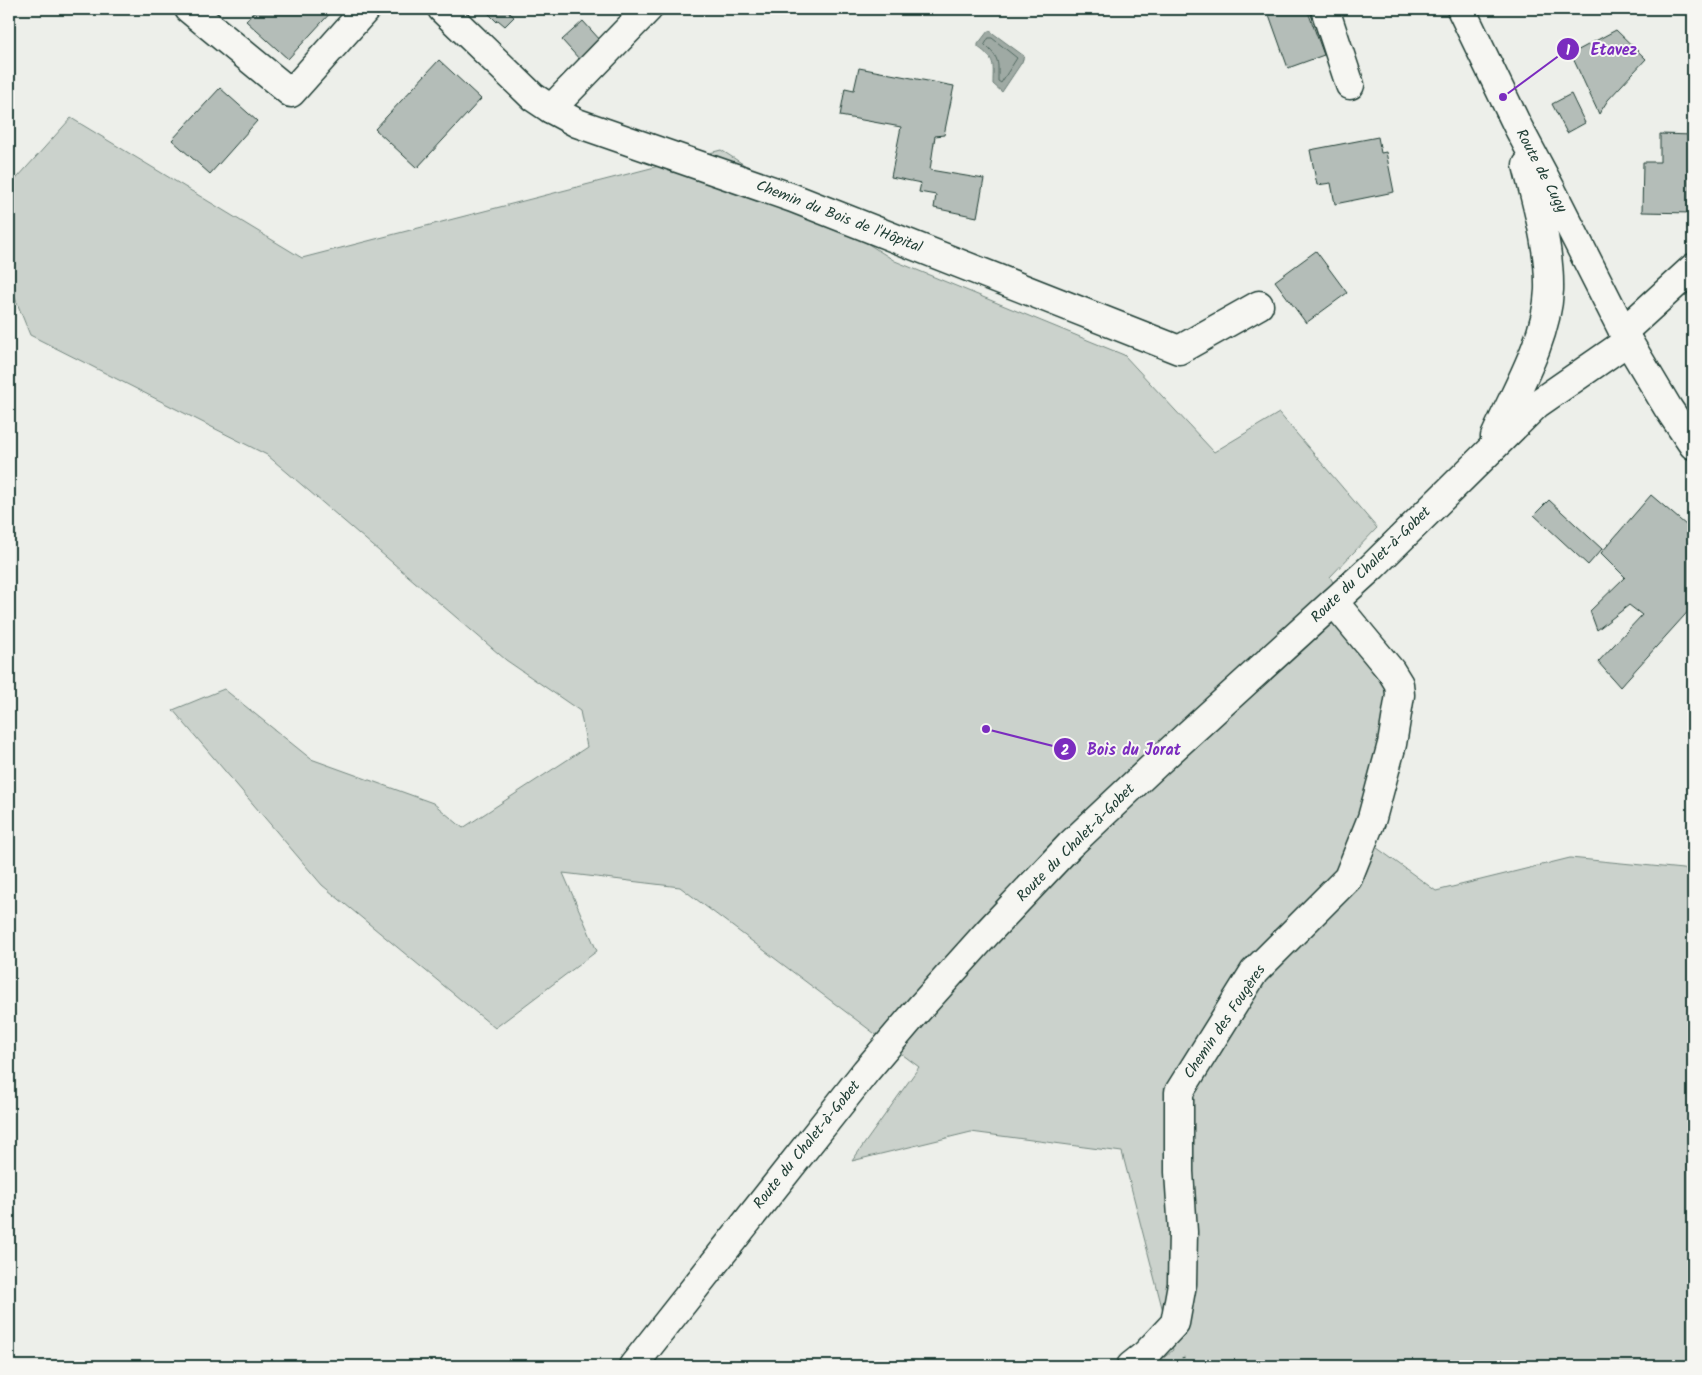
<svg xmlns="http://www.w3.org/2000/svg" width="1702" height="1375" font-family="Kalam,sans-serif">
  <rect width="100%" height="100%" fill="#edefea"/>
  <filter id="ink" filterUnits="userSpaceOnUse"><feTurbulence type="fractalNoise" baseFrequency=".02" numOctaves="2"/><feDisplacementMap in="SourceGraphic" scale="10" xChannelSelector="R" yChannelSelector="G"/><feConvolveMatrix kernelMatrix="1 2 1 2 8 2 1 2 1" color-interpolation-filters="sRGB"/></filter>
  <g filter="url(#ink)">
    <polygon fill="#cbd2cc" stroke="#758880" points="71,118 302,258 721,150 895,261 1124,355 1214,452 1279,413 1377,528 1330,577 1395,688 1358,834 1436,891 1570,858 1693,870 1693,1366 1154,1366 1173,1350 1122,1152 971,1132 852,1161 919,1067 680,887 563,873 597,951 495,1028 322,885 173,710 224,689 311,759 433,803 463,828 587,747 580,711 506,660 267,455 30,335 9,283 9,187"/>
    <path fill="#9faaa4" stroke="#6c7e77" d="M988,31H990L1024,56L1022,62L1002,92L993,84C993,63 996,60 978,47V44Z"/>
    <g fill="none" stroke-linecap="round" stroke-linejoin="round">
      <path stroke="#526961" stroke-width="1" d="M989,38H992L1017,58L1001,83L998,81C998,61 1000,59 985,45Z"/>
    </g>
    <g fill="#b4bdb8" stroke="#1f3d34">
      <polygon points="257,9 334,9 288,59 246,21"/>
      <polygon points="484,9 509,9 508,11 514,17 505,26 498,20 497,22"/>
      <polygon points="1267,9 1307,9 1324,55 1288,68"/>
      <polygon points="583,21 601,41 580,60 562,40"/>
      <polygon points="1616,30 1646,59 1608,100 1599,114 1571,54"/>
      <polygon points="439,60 481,99 417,168 375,129"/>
      <polygon points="859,68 954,86 944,135 935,136 930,170 984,179 977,217 934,208 936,195 919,192 921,183 891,177 901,127 840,116 845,88 854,90"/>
      <polygon points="220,88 257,121 210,174 172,140"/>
      <polygon points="1571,94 1585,123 1567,133 1552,104"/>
      <polygon points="1660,134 1693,135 1693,213 1642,212 1643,162 1660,162"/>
      <polygon points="1378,137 1381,153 1386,152 1394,192 1335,204 1331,183 1317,185 1310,150"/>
      <polygon points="1316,251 1347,293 1306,323 1275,281"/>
      <polygon points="1651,495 1693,531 1693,606 1620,687 1598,662 1642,615 1629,605 1597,630 1590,611 1625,577 1601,553"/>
      <polygon points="1549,500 1602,549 1588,565 1534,515"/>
    </g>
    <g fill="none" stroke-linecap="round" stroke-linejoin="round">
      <g stroke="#1f3d34" stroke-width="31">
        <g id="minor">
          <polyline points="189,9 291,93 366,9"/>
          <polyline points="442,9 533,97 551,109 577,123 793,198 1179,350 1259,305"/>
          <polyline points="1325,9 1350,85"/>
          <polyline points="551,109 648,9"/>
          <polyline points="1623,332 1693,268"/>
          <polyline points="1131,1366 1146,1354 1175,1323 1182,1284 1183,1232 1179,1172 1179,1092 1254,972 1348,878 1372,818 1392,744 1400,695 1399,684 1391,671 1334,602"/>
        </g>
      </g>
      <g stroke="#1f3d34" stroke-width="31">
        <g id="major">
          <polyline points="1461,9 1518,127 1552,191 1628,341 1668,408 1693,445"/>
          <path d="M1495,437C1515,392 1547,340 1549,290C1550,248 1537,206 1527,165"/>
          <polyline points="633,1366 866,1071 917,1011 987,933 1070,845 1158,762 1372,567 1537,404 1628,341"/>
        </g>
      </g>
      <polyline stroke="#1f3d34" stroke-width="3" stroke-dasharray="1 4" stroke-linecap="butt" points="1183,1357 1185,1366"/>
      <use href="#minor" stroke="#f6f6f2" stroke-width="28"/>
      <use href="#major" stroke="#f6f6f2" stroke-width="28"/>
    </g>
  </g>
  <g text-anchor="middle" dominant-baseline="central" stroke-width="4" stroke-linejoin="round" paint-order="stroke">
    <g font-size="15" fill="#1f3d34" stroke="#f6f6f2">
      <text transform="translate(1541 171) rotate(62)">Route de Cugy</text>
      <text transform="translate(839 217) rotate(21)">Chemin du Bois de l'Hôpital</text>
      <text transform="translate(1371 565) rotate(-44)">Route du Chalet-à-Gobet</text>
      <text transform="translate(1076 843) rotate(-45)">Route du Chalet-à-Gobet</text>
      <text transform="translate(1225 1022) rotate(-56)">Chemin des Fougères</text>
      <text transform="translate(807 1145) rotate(-51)">Route du Chalet-à-Gobet</text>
    </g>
  </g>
  <path fill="none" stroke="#7b2cbf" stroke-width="2" d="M1503 97L1568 49M986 729L1065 749"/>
  <g fill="#7b2cbf" stroke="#f6f6f2" stroke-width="2">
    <circle cx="1503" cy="97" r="5"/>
    <circle cx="986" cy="729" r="5"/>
    <circle cx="1568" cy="49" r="12"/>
    <circle cx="1065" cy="749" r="12"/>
  </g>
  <g font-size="15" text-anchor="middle" font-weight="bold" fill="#fff">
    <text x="1568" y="55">1</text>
    <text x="1065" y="755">2</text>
  </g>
  <g font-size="16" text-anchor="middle" font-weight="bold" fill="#7b2cbf" stroke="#f6f6f2" stroke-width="4" stroke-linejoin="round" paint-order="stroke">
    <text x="1614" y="55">Etavez</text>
    <text x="1134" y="755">Bois du Jorat</text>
  </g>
  <rect width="1702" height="1375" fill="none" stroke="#f6f6f2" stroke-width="30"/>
  <rect x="15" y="15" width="1672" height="1345" fill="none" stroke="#1f3d34" stroke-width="2" filter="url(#ink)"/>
</svg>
